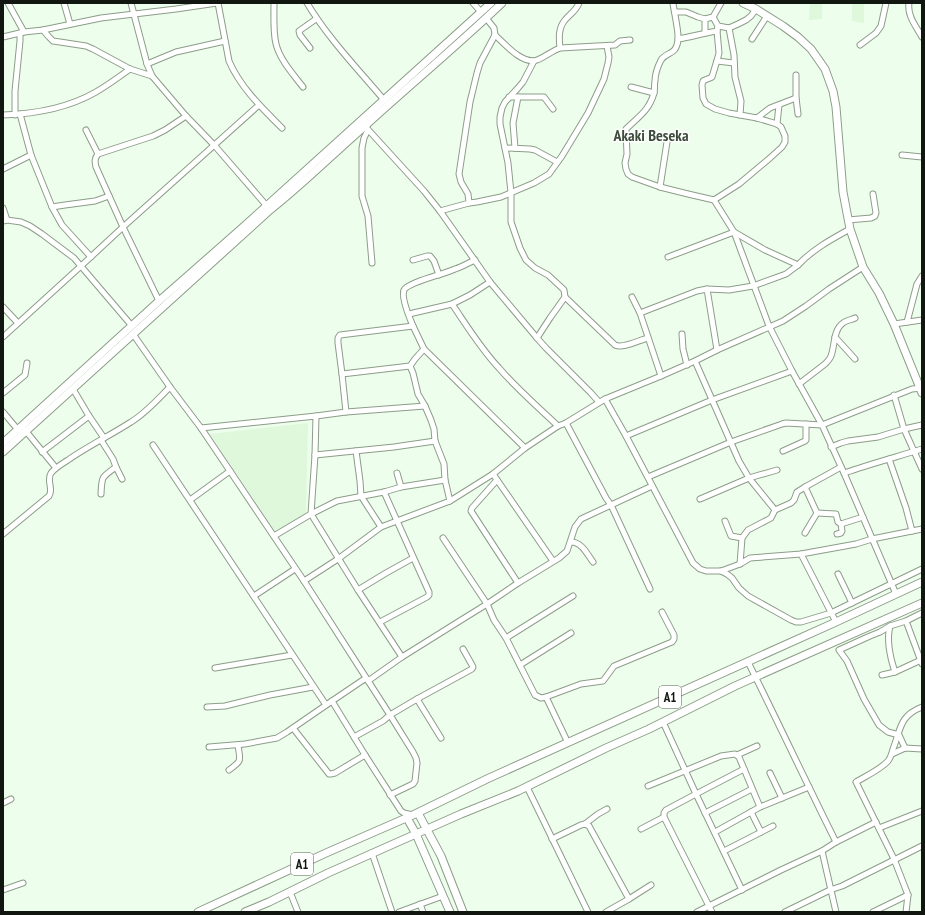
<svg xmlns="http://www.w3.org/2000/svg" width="925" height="915" font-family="'PT Sans Narrow',sans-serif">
  <rect width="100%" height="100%" fill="#eefeec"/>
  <g fill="#dff8dc">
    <polygon points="810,3 822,3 822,19 809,20"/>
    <polygon points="852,3 864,3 864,23 852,21"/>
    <polygon points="308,423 306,515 275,531 210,434"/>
  </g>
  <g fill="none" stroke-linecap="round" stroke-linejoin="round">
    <g stroke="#8c9d89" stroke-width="7">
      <g id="minor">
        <polyline points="8,3 24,32"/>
        <polyline points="64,3 70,24"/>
        <polyline points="131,3 147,64 152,76"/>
        <path d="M218,3L229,61C240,87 262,108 282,128"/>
        <path d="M274,3C274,16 273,32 276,44C280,60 293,74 303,87"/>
        <path d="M307,3C328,38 357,68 384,100"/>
        <polyline points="473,3 481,12"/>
        <path d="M673,3C674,12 679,32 678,40C676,56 667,51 661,60C658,66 655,74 655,81C654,85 655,89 654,93C649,111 638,117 626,129V132L627,154L625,163L626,169L628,174L632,177L660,187L688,194L714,200L739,184L770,158L782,147L785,142V136L781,127L777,124L757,118L729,113L715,109L706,104L703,98L702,85L703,81L705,80L710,78L712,77L718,57L719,53L717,31L718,26L713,17"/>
        <path d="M909,3C907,16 916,26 922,37"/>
        <polyline points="675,12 686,12 698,17 705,19 713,17 721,3"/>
        <polyline points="705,19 705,33"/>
        <polyline points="718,26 729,28 738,24 746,20 751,16 756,9"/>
        <polyline points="729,28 734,55 735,77 741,101 740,115"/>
        <polyline points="43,30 49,37 53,41 60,42 86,46 93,49 130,69 152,76 186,116 215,146 266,205"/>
        <path d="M495,35C504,43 522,65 537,60C543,58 552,51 560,48L615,45L620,41L630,40"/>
        <polyline points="3,37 24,32 43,30 101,18 176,9 217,3"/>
        <path d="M678,39C691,37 704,33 717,31"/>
        <polyline points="752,39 767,16"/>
        <polyline points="860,45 876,33 881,26 886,3"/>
        <polyline points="310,48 300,35 299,31 316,19"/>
        <path d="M560,48C559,39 558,28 565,20C570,14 576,11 579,3"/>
        <polyline points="534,61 523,82 518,88 505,102 502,108 500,117 500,124 508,163 511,193 511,222 520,248 526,260 535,268 548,275 561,287 564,290 565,297"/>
        <polyline points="717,61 734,63"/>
        <polyline points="147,64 176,52 225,41"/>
        <polyline points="796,75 796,98 798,114"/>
        <polyline points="631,87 654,93"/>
        <polyline points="509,97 544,97 553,109"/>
        <polyline points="20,114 31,155 52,207 62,225 91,257"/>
        <path d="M3,115C35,114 68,108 96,92C108,85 119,77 130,69"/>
        <polyline points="15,115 15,91 20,41 20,33"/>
        <polyline points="757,118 770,108 796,98"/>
        <polyline points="363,124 424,191 440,211 490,282 537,338 546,348 591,393 599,402"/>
        <polyline points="777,124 779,105"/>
        <polyline points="86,130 98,154"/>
        <polyline points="368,130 364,138 362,148 362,196 368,216 372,263"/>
        <polyline points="505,148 530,149 535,150 557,162"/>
        <polyline points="515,148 513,123 518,97"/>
        <polyline points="902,155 922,157"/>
        <polyline points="3,169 31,155"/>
        <polyline points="660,187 667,142"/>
        <polyline points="714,200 734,232 769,326 792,371 822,425 844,473 896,594"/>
        <polyline points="469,203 477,202 501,197 534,183 549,174 562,156 588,113 604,79 608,63 609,57 607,46"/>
        <polyline points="52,207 65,205 95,201 109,196"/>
        <polyline points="3,208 7,220"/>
        <polyline points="440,211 469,203 468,194 461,182 459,174 470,102 477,73 480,63 495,35 494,28 486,18"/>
        <polyline points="848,220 871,218 875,216 876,213 873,194"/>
        <polyline points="3,221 7,220 21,222 30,226 42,234 74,258 132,326"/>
        <path d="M668,257L734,232L765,250L798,265C813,249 832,239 850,229"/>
        <polyline points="413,260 427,256 430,256 434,261 439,275"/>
        <path d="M490,282L470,295L452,304C467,326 481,349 499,368C517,389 538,407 558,426"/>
        <polyline points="707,289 729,290 753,286 786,274 798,265"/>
        <polyline points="632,297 640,313"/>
        <path d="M159,301L123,227L96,167C95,162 94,159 98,154L153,136L165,130L186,116"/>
        <polyline points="3,307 18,323"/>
        <polyline points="409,314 452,304"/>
        <polyline points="907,322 917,284 922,276"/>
        <polyline points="894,324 922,320"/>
        <path d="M413,326C410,319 401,297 404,290C408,282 445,274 455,269C462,267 468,263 475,260"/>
        <polyline points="133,334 170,387 201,428 230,471 304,581 390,715 413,752 416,758 417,763 415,781 413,784 390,795"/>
        <polyline points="682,334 683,349 687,365"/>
        <polyline points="3,337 81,266 123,227 259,105"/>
        <polyline points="835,337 855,359"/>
        <path d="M537,338L550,318L565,297L615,345C623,349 639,340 648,338"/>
        <polyline points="695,361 739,461 749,478 775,510 771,518 748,530 742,538 740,564"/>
        <polyline points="342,374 410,366 415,359 424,349"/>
        <polyline points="661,376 640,313 697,291 707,289 717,350"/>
        <path d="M799,384L825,364C827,362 830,359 831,356C835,346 833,330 843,323C847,320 851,320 855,318"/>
        <polyline points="3,393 25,375 27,363"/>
        <polyline points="894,395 904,429 922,469"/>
        <polyline points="605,399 626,436 693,563 700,569 706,571 721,571 740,564 750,558 801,554 856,544 872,539 922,529"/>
        <polyline points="3,412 19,431"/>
        <polyline points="346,412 342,374 338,343 338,338 340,335 413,326 424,349 525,448 558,426 566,423 605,399 661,376 695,361 717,350 783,321 806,306 829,289 863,267"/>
        <polyline points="89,416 104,438"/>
        <polyline points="316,416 346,412 425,406"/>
        <polyline points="566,423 606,498 611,505 650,589"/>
        <polyline points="201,428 316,416 315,455 311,514 358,590 402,657"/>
        <polyline points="25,430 56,468"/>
        <polyline points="626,436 712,400 792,371"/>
        <polyline points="101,440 113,459 116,467 122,479"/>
        <polyline points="153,445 326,705"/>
        <polyline points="831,447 841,443 848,441 878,437 904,429 922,425"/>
        <polyline points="356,451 360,481 361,496 381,527"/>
        <polyline points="783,451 805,441 806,440 806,424"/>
        <polyline points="42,452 89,416 73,389"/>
        <polyline points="315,455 394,447 435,441"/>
        <polyline points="889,459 906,508 912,531"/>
        <polyline points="397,473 401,487"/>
        <path d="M844,473C870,464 896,457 922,449"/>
        <polyline points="493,474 553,561"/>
        <polyline points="648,477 731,442 782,424 786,423 822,425 912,389 922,388"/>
        <polyline points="497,480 472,508 471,511 518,583"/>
        <polyline points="805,487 817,513"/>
        <path d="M101,494C102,476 101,478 116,467"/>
        <polyline points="700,499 749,478 777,470"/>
        <polyline points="190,500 230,471"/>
        <polyline points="450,501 493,474 525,448"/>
        <polyline points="775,510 791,503 794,500 797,492 805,487 841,467"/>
        <polyline points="817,513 836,514 838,522 841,524 842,531 841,533 837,534"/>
        <polyline points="725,521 731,536 742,538"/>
        <polyline points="841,524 863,517"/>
        <polyline points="805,533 817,513"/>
        <path d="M3,534L49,496C54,489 46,481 51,473C56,467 62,464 68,460C88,446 111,435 131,422C146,413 158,399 170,387"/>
        <polyline points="274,536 311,514 337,501 384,492 401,487 445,480"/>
        <polyline points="443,538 487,604 494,620 506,638 535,695 541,698 546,697 568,743"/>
        <path d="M571,542C582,542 587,554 593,562"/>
        <polyline points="801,554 836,622"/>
        <polyline points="721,571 727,574 732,578 739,588 748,596 791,620 796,622 801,622 831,613 922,569"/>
        <polyline points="838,574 852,603"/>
        <polyline points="304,581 338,559 381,527 450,501 445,480 444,464 435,441 434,429 431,420 425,406 418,394 413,373 410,366"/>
        <polyline points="358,590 386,573 413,558"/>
        <polyline points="254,596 295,569"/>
        <polyline points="906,621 922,664"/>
        <polyline points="380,622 427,597 429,595 429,592 384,492"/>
        <path d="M890,626C886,641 890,657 895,672"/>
        <polyline points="506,638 573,596"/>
        <path d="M748,662C778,722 806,782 836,842"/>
        <polyline points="520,665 571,633"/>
        <polyline points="215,668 292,655"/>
        <polyline points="882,675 895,672 921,660"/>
        <polyline points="368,681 402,657 458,622 487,604 518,583 559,558 567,551 575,527 581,519 652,486"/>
        <polyline points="546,697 581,684 603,681 614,666 672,642 674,639 674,635 662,612"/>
        <polyline points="417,699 441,738"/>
        <polyline points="332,701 365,755 401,811 404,813 413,815"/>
        <polyline points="207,707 225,706 270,695 313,687"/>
        <polyline points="663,722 696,794 744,769"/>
        <polyline points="293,728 329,774 331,774 335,773 365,755"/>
        <polyline points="354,737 383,721 390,715 417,699 472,669 473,667 472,665 463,649"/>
        <polyline points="209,747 245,744 277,738 287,732 332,701 366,678"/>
        <polyline points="905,748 899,735 888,732 879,725 864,699 847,661 839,650 870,636 880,632 890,626 906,621 922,613"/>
        <polyline points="892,754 905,748 922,749"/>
        <polyline points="737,755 757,746"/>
        <path d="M229,770C243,760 240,761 238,745"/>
        <polyline points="770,773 782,798"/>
        <polyline points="648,786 721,756 735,754 739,757 760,807"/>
        <polyline points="527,787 588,912"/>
        <polyline points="3,803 11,799"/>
        <polyline points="751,812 761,832"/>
        <polyline points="705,813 752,789"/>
        <polyline points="585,824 598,814 607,809"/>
        <polyline points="879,828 922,811"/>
        <polyline points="641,829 664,817"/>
        <polyline points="715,832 760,807 809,787"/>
        <polyline points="552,839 581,825 585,824 589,826 629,899 606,912"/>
        <polyline points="724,851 773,826"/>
        <polyline points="822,851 836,912"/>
        <polyline points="372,853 392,912"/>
        <polyline points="3,890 23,883"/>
        <polyline points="290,892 298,912"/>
        <polyline points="629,899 651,885"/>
        <polyline points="420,904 423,912"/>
        <polyline points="399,912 443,896"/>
        <polyline points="697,912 781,870 822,851 836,842 876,822"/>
        <polyline points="712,912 664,817 664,813 666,810 696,794 742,890"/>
        <polyline points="785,912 830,890 842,886 922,846"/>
        <path d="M873,912L908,895L894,859L856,782C866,776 881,769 888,761C891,757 892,753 893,749C901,729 899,716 922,707"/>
        <polyline points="906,912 908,895"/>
      </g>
    </g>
    <g stroke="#8c9d89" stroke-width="9">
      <g id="major">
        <polyline points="743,3 756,9 783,26 798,37 811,49 825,69 833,91 836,107 843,192 850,229 863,267 879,293 894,324 922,393"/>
        <polyline points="3,443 159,301 240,230 491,3"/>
        <path d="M3,452L270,210C304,183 334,153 366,125C411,84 458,45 502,3"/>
        <polyline points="418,813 441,856 463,912"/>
        <polyline points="407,818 416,834 450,912"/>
        <polyline points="198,912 326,853 413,815 489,778 836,622 922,582"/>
        <polyline points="245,912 269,902 328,873 461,814 518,791 606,748 649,729 735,686 922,603"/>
      </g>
    </g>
    <use href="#minor" stroke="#fff" stroke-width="5"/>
    <use href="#major" stroke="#fff" stroke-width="7"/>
  </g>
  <g text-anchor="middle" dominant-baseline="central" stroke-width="3" stroke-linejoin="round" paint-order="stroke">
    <g fill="#fff" stroke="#585d58" stroke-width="1">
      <rect x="659" y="686" width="22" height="22" rx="3"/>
      <rect x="291" y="853" width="22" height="22" rx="3"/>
    </g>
    <g font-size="13" font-weight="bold" fill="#111710">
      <text x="670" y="697">A1</text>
      <text x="302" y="864">A1</text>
    </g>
    <g font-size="16" font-weight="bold" fill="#3d4d3b" stroke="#fff">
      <text x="651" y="135">Akaki Beseka</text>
    </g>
  </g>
  <rect width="925" height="915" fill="none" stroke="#111710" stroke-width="8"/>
</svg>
